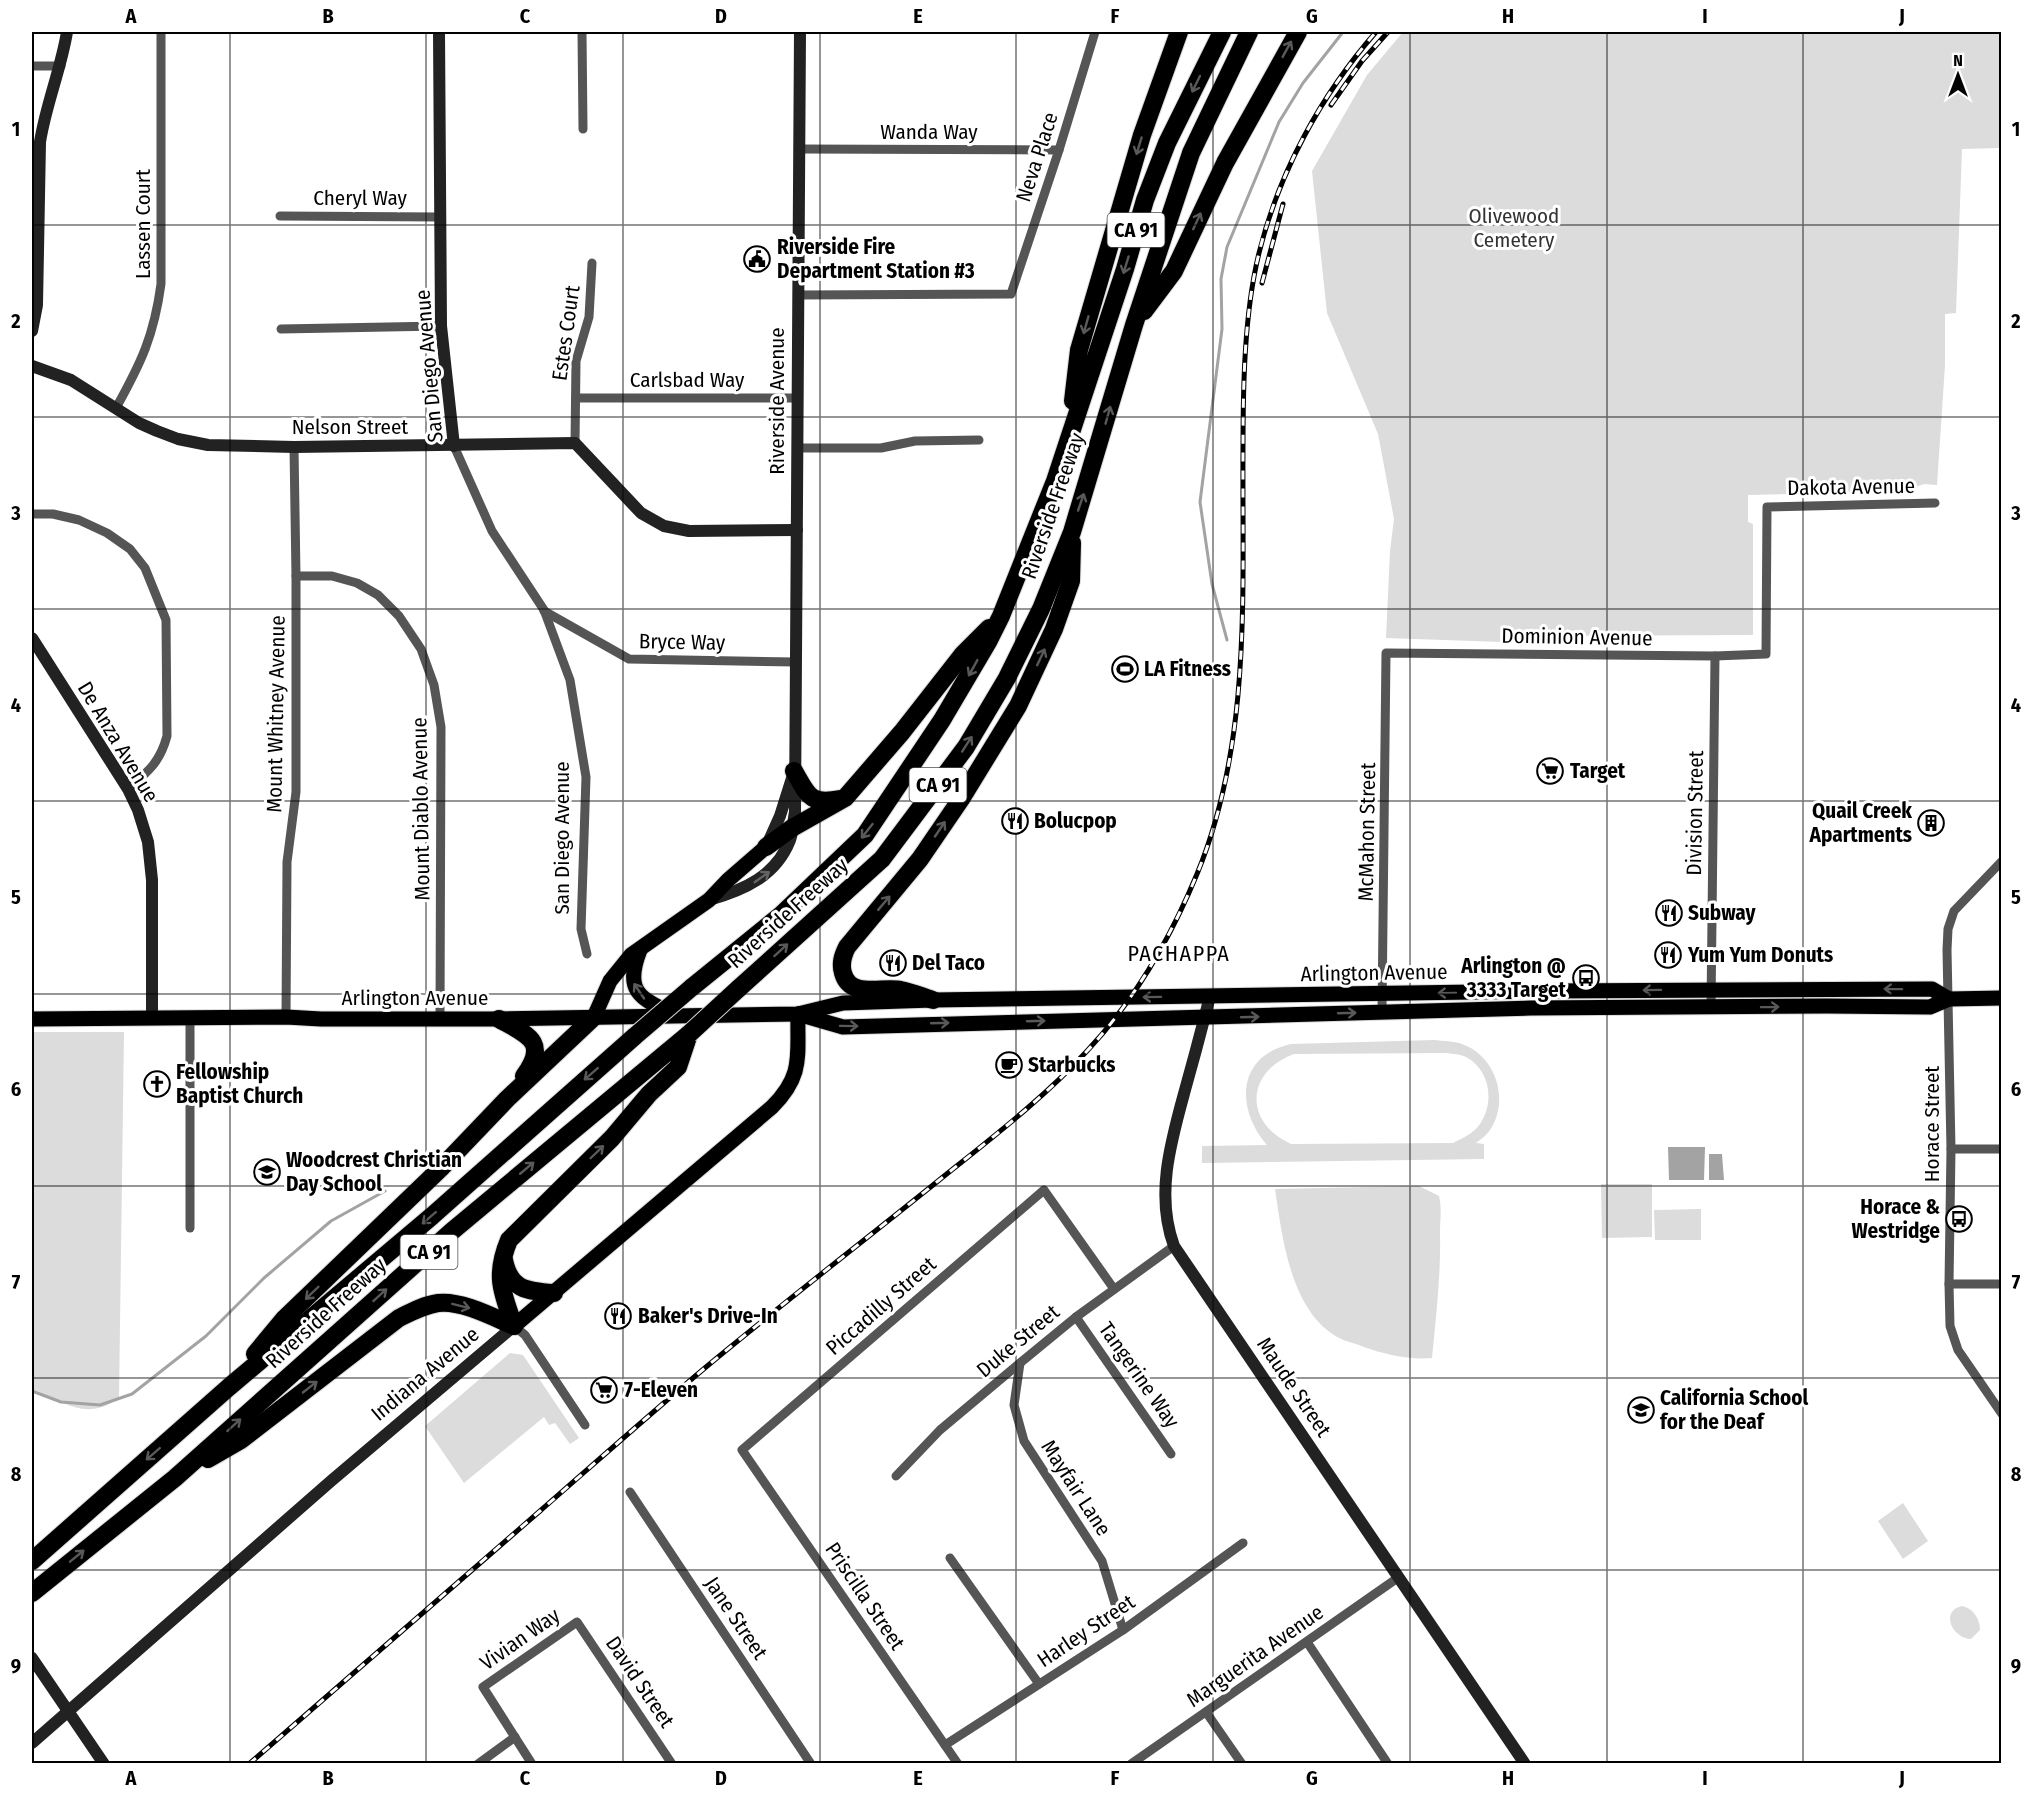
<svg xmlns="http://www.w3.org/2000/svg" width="2033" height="1795" font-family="'Fira Sans Condensed',sans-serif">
  <rect width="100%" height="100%" fill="#fff"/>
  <g fill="#dcdcdc" fill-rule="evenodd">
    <polygon points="1403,32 2001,32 2001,148 1962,149 1956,313 1945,314 1945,365 1937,485 1924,484 1904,491 1748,495 1748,522 1753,524 1753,635 1503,636 1502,642 1386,638 1390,551 1394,519 1378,434 1327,313 1312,171 1367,75"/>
    <path d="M32,1032H124L119,1398C86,1422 65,1402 32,1389Z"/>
    <path d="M1434,1040C1443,1041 1454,1041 1462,1044C1496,1056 1510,1100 1490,1130C1487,1135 1481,1139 1476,1143L1484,1144V1159L1202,1163V1146L1267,1145C1235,1108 1237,1056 1291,1044ZM1447,1053C1453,1054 1460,1054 1466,1057C1490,1070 1495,1102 1480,1124C1474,1133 1463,1138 1453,1143L1291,1144C1244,1123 1245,1072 1294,1054Z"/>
    <polygon points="1601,1184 1652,1184 1652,1237 1602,1238"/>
    <path d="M1419,1186L1439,1196C1442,1209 1440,1220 1440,1233C1441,1275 1436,1316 1432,1358C1408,1360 1387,1355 1364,1347C1355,1343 1342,1341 1334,1335C1290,1307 1282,1236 1275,1189Z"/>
    <polygon points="1701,1209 1701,1240 1655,1240 1654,1210"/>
    <polygon points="510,1353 523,1355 579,1438 570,1444 555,1423 549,1425 544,1417 464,1483 425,1426"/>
    <polygon points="1903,1503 1928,1541 1903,1559 1878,1521"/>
    <path d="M1962,1606C1973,1608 1980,1619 1980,1630L1971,1639C1953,1639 1939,1611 1962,1606Z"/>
  </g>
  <g fill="#a3a3a3">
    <polygon points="1668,1147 1705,1147 1704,1180 1669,1180"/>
    <polygon points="1709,1154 1722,1154 1724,1180 1709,1180"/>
  </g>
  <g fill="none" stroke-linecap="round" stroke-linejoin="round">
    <g stroke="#a3a3a3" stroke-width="3">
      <polyline points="1227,640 1212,584 1200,502 1222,329 1221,279 1227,247 1279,122 1303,83 1343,32"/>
      <polyline points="32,1391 61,1402 100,1405 132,1394 206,1336 264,1278 331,1221 385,1191"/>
    </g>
    <g stroke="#dbdbdb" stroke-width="17">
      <g id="primary">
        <path d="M640,950C624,991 639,998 673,1014"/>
        <polyline points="798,1014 843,1027 1531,1008 1827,1006 1930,1007 1949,999 2002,998"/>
        <polyline points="594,1017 610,981 631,955 709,900 728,880 766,847"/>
        <polyline points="32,1019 286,1017 321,1019 499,1019 798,1014 843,1003 933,1000 1547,991 1932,989 1949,999"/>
        <path d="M514,1326L772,1107C804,1075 797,1056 798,1014"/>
      </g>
    </g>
    <g stroke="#dbdbdb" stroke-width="20">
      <g id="highway">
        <polyline points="1144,311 1174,271 1225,163 1298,32"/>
        <polyline points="1073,401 1079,350 1142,135 1179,32"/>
        <path d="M794,771C808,795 809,805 840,799"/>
        <polyline points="766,847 792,828 845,798 902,732 963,654 989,628"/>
        <polyline points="691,988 781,915 865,835 942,720 988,642 1001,616 1055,481 1125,269 1145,200 1167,143 1222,32"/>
        <polyline points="738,989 882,859 966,747 1007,678 1041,609 1072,532 1134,325 1191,153 1249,32"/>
        <path d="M933,1000C923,997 912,992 901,990C882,986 850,999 843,973C840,963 843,955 847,947L920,859L961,799L1018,706L1054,629L1071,581L1072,543"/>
        <path d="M499,1019C528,1035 549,1042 524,1076"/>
        <path d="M504,1260C510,1290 527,1291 554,1293"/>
        <path d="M514,1326C502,1292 494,1276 509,1240L612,1138L649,1094L678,1067L689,1034"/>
        <polyline points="255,1354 284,1319 441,1168 507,1099 594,1017"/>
        <path d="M208,1459L241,1440L399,1318C411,1312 424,1305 438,1303C461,1300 493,1317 514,1326"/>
        <polyline points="32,1561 229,1387 432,1216 635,1036"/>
        <polyline points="32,1593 175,1478 451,1232 689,1034"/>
      </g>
    </g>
    <g stroke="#555" stroke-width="9">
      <polyline points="582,32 583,129"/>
      <polyline points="32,66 61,66"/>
      <polyline points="800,149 1059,150"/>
      <polyline points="280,216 439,217"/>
      <polyline points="799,295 1011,294 1059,150 1095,32"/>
      <polyline points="281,329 441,326"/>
      <polyline points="576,398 798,398"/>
      <path d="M116,408C141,363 154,336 161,284V32"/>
      <polyline points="575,443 576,361 589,317 592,263"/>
      <polyline points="454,446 492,531 544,610 570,680 586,777 581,929 587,954"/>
      <polyline points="798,448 881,448 915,441 979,440"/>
      <path d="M32,514H53L79,520L107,533L130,549L145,568L166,620L167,736C160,762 149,771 128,789"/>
      <polyline points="296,576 332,576 357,583 378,595 399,616 421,649 434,685 441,727 440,1019"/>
      <polyline points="544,611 629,659 796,662"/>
      <polyline points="2002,861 1954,911 1948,929 1947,950 1951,1149 1949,1284 1950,1326 1958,1350 2002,1414"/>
      <polyline points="1711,1007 1715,656"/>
      <polyline points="1382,1011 1386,653 1715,656 1766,654 1767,507 1935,503"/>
      <polyline points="190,1017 190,1228"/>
      <polyline points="286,1017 287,862 296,792 296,576 294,447"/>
      <polyline points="1951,1149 2002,1149"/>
      <polyline points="1949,1284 2002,1284"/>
      <polyline points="1076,1317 1171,1454"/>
      <polyline points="514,1326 525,1335 585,1425"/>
      <polyline points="1020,1363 1014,1405 1024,1441 1102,1561 1123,1630"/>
      <polyline points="896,1476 940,1430 1020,1363 1076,1317 1174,1246"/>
      <polyline points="630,1492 811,1764"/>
      <polyline points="950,1558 1039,1684"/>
      <polyline points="1307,1642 1388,1764"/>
      <polyline points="1206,1712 1242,1764"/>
      <polyline points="945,1745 1123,1630 1243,1543"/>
      <polyline points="478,1764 515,1737"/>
      <polyline points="532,1764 483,1687 577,1622 672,1764"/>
      <polyline points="958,1764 742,1450 1044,1190 1114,1289"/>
      <polyline points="1131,1764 1399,1577"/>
    </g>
    <g stroke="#222" stroke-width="12">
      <polyline points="439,32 441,326 454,446"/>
      <path d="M32,331L37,305L40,142C46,104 61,69 67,32"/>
      <polyline points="32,366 71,380 139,423 157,431 178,439 208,445 294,447 575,443 641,513 664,526 689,531 797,530"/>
      <polyline points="32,638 128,789 138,810 148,842 152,880 152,1017"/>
      <polyline points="767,845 780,816 792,778"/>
      <path d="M709,900C744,890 776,876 790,840C793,832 793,821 795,812L800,32"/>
      <path d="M1210,996C1202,1028 1194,1058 1185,1090C1171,1141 1155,1195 1174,1246L1525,1764"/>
      <polyline points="32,1658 104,1764"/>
      <polyline points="32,1743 331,1481 514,1326"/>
    </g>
    <use href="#primary" stroke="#000" stroke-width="15"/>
    <use href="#highway" stroke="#000" stroke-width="18"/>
    <g stroke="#000" stroke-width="5">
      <g id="rail">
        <polyline points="1331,105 1362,61 1388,32"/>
        <polyline points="1262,283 1283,204"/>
        <path d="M249,1764C346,1680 443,1595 540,1511C595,1463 650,1414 706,1367C782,1304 861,1243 938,1181C989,1140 1043,1099 1087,1051C1134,1001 1171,937 1197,874C1252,741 1242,592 1243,450C1243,388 1244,314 1259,253C1279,172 1321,95 1376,32"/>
      </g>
    </g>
    <use href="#rail" stroke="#fff" stroke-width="3" stroke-dasharray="9" stroke-linecap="butt"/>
    <g stroke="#dbdbdb" stroke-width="20" stroke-linecap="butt">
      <g id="highway-bridge">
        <polyline points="689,1034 738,989"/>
        <polyline points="635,1036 691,988"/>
      </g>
    </g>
    <use href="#highway-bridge" stroke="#000" stroke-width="18"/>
  </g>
  <defs><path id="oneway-shaft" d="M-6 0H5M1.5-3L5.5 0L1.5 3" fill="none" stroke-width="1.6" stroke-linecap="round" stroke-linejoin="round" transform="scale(1.5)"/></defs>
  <g stroke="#595959">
    <use href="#oneway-shaft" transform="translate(1287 49) rotate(-61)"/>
    <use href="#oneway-shaft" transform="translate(1196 84) rotate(116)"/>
    <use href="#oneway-shaft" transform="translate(1139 146) rotate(107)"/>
    <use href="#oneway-shaft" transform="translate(1197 221) rotate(-65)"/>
    <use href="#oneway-shaft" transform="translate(1126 265) rotate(107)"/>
    <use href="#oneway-shaft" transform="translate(1086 325) rotate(106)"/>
    <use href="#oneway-shaft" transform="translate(1108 415) rotate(-74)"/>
    <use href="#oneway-shaft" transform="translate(1081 502) rotate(-71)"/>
    <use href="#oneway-shaft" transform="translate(1041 657) rotate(-65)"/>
    <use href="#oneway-shaft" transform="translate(973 668) rotate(119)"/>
    <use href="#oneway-shaft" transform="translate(967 744) rotate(-57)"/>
    <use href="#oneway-shaft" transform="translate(940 829) rotate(-56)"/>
    <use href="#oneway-shaft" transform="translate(867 831) rotate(128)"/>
    <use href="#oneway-shaft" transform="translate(884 903) rotate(-50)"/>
    <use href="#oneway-shaft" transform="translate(781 950) rotate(-42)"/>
    <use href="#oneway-shaft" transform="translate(1893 989) rotate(-179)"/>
    <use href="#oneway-shaft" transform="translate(1652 990) rotate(179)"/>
    <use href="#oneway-shaft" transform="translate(639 991) rotate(-124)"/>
    <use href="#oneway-shaft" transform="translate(1447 993) rotate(179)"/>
    <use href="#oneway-shaft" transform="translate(1152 997) rotate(179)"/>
    <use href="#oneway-shaft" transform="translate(1770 1007) rotate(-1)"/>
    <use href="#oneway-shaft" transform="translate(1347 1013) rotate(-2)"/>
    <use href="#oneway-shaft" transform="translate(1250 1017) rotate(-2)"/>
    <use href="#oneway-shaft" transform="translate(1036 1021) rotate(-2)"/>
    <use href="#oneway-shaft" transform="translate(940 1023) rotate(-2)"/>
    <use href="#oneway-shaft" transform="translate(849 1026) rotate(1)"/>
    <use href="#oneway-shaft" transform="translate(591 1074) rotate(139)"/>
    <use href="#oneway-shaft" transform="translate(597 1152) rotate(-44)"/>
    <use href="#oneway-shaft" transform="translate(527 1168) rotate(-40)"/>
    <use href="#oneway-shaft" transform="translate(429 1218) rotate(139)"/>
    <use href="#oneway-shaft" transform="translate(312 1293) rotate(136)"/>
    <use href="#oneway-shaft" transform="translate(380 1295) rotate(-42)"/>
    <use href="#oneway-shaft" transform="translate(461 1306) rotate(14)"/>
    <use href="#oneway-shaft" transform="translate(310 1387) rotate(-38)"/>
    <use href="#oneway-shaft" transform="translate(234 1425) rotate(-42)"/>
    <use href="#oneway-shaft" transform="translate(153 1454) rotate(139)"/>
    <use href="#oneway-shaft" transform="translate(77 1556) rotate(-39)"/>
  </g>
  <use stroke="#646464" href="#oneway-shaft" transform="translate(762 877) rotate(-35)"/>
  <path fill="none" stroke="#000" stroke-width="1.5" stroke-opacity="0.55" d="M230,32V1764M426,32V1764M623,32V1764M820,32V1764M1016,32V1764M1213,32V1764M1410,32V1764M1607,32V1764M1803,32V1764M32,225H2002M32,417H2002M32,609H2002M32,801H2002M32,994H2002M32,1186H2002M32,1378H2002M32,1570H2002"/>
  <defs>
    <g id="civic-ring" transform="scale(1.35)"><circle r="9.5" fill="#fff" stroke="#000" stroke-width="1.5"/><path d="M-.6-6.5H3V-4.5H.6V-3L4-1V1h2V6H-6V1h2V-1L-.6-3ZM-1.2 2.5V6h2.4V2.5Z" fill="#000"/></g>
    <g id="stadium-ring" transform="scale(1.35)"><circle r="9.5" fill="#fff" stroke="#000" stroke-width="1.5"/><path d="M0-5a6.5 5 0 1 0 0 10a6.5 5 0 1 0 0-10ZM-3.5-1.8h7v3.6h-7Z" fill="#000"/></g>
    <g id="supermarket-ring" transform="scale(1.35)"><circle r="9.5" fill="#fff" stroke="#000" stroke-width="1.5"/><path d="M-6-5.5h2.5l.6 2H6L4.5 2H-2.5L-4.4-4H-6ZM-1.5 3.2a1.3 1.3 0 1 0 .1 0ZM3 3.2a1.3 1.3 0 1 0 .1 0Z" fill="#000"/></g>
    <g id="restaurant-ring" transform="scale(1.35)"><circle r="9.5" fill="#fff" stroke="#000" stroke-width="1.5"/><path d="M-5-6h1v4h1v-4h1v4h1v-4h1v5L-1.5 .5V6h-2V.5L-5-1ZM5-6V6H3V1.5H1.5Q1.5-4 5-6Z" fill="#000"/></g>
    <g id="building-ring" transform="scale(1.35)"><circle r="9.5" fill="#fff" stroke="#000" stroke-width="1.5"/><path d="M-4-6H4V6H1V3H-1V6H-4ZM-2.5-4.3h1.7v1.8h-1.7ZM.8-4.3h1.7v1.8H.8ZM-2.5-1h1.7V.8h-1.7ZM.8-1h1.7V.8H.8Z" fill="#000"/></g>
    <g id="bus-ring" transform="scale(1.35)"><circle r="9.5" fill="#fff" stroke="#000" stroke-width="1.5"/><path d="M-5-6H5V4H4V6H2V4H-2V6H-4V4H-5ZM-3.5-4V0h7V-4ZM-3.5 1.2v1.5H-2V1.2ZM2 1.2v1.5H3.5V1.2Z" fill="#000"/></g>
    <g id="cafe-ring" transform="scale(1.35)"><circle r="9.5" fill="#fff" stroke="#000" stroke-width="1.5"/><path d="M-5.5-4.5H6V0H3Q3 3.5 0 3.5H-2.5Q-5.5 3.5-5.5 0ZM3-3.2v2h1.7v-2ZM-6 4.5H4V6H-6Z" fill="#000"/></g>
    <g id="church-ring" transform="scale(1.35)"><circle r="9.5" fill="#fff" stroke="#000" stroke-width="1.5"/><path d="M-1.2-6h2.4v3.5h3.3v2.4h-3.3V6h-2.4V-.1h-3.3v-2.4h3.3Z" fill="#000"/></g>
    <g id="school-ring" transform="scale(1.35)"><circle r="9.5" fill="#fff" stroke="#000" stroke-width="1.5"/><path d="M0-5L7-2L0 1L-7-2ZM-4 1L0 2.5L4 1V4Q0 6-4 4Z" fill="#000"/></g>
  </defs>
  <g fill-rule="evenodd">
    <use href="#civic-ring" x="757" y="259"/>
    <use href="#stadium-ring" x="1125" y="669"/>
    <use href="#supermarket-ring" x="1550" y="771"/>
    <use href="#restaurant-ring" x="1015" y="821"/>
    <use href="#building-ring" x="1931" y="823"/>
    <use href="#restaurant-ring" x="1669" y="913"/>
    <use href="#restaurant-ring" x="1668" y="955"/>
    <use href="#restaurant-ring" x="893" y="963"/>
    <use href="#bus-ring" x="1586" y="978"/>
    <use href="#cafe-ring" x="1009" y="1065"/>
    <use href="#church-ring" x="157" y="1084"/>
    <use href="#school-ring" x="267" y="1172"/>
    <use href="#bus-ring" x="1959" y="1219"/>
    <use href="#restaurant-ring" x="618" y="1316"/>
    <use href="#supermarket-ring" x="604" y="1390"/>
    <use href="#school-ring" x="1641" y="1410"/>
  </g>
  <g text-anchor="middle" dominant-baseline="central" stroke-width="6" stroke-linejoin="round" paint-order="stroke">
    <g fill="#fff" stroke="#4c4c4c" stroke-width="1.5">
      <rect x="1107.5" y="213" width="57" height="34" rx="4.5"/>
      <rect x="909.5" y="768" width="57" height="34" rx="4.5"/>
      <rect x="400.5" y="1235" width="57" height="34" rx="4.5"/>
    </g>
    <g font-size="20" font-weight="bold" fill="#000">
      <text x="1136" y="230">CA 91</text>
      <text x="938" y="785">CA 91</text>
      <text x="429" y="1252">CA 91</text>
    </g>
    <g font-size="21" fill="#000" stroke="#fff">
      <text x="929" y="132">Wanda Way</text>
      <text transform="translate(1037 157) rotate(-72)">Neva Place</text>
      <text x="360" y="198">Cheryl Way</text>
      <text transform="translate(143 224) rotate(-90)">Lassen Court</text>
      <text transform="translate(566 333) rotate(-82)">Estes Court</text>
      <text transform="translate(429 366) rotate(-95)">San Diego Avenue</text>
      <text x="687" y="380">Carlsbad Way</text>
      <text transform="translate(777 401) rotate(-90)">Riverside Avenue</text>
      <text x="350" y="427">Nelson Street</text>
      <text transform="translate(1851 487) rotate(-1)">Dakota Avenue</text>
      <text transform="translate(1053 506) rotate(-71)">Riverside Freeway</text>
      <text transform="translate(1577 637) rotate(1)">Dominion Avenue</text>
      <text transform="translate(682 642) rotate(1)">Bryce Way</text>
      <text transform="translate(276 714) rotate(-89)">Mount Whitney Avenue</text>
      <text transform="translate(118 742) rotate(59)">De Anza Avenue</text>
      <text transform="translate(421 809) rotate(-91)">Mount Diablo Avenue</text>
      <text transform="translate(1695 813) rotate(-89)">Division Street</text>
      <text transform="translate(1367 832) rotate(-89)">McMahon Street</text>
      <text transform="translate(562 838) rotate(-90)">San Diego Avenue</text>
      <text transform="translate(788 913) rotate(-42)">Riverside Freeway</text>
      <text transform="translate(1374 973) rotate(-1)">Arlington Avenue</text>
      <text x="415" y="998">Arlington Avenue</text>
      <text transform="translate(1932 1124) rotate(-90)">Horace Street</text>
      <text transform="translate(881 1306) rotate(-41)">Piccadilly Street</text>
      <text transform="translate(326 1313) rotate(-42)">Riverside Freeway</text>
      <text transform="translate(1018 1341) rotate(-40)">Duke Street</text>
      <text transform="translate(425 1374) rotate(-40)">Indiana Avenue</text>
      <text transform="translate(1139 1375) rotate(55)">Tangerine Way</text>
      <text transform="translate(1294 1387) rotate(56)">Maude Street</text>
      <text transform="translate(1076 1488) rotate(57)">Mayfair Lane</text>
      <text transform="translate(865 1596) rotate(56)">Priscilla Street</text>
      <text transform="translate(736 1618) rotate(56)">Jane Street</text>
      <text transform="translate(1086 1631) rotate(-34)">Harley Street</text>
      <text transform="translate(520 1639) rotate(-35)">Vivian Way</text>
      <text transform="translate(1255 1656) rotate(-35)">Marguerita Avenue</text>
      <text transform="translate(640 1682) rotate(56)">David Street</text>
    </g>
    <g font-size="21" fill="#333" stroke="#fff">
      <text x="1514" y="216">Olivewood<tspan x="1514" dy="24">Cemetery</tspan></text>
    </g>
    <g font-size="21" font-weight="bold" fill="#000" stroke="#fff" text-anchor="start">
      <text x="777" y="247">Riverside Fire<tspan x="777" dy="24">Department Station #3</tspan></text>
      <text x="1144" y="669">LA Fitness</text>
      <text x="1570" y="771">Target</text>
      <text x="1912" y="811" text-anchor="end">Quail Creek<tspan x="1912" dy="24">Apartments</tspan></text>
      <text x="1034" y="821">Bolucpop</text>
      <text x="1688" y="913">Subway</text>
      <text x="1688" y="955">Yum Yum Donuts</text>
      <text x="912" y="963">Del Taco</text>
      <text x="1566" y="966" text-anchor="end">Arlington @<tspan x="1566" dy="24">3333 Target</tspan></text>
      <text x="1028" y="1065">Starbucks</text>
      <text x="176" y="1072">Fellowship<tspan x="176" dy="24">Baptist Church</tspan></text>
      <text x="286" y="1160">Woodcrest Christian<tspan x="286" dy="24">Day School</tspan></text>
      <text x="1940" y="1207" text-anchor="end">Horace &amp;<tspan x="1940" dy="24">Westridge</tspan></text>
      <text x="638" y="1316">Baker's Drive-In</text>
      <text x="624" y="1390">7-Eleven</text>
      <text x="1660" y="1398">California School<tspan x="1660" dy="24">for the Deaf</tspan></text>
    </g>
    <g font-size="22" letter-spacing="1.5" fill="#000" stroke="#fff">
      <text x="1179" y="953">PACHAPPA</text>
    </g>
  </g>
  <rect width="2033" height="1795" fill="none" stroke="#ffffff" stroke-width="66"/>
  <g transform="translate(1958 75)" stroke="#ffffff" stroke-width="4.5" paint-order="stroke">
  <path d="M0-4.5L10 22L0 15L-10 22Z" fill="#000000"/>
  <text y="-9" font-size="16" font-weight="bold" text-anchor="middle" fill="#000000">N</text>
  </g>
  <rect x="33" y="33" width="1967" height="1729" fill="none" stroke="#000" stroke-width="2"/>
  <g font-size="20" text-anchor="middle" font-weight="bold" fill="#000">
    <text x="131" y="23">A</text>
    <text x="328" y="23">B</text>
    <text x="525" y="23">C</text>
    <text x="721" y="23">D</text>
    <text x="918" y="23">E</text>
    <text x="1115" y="23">F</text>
    <text x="1312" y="23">G</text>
    <text x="1508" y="23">H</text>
    <text x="1705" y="23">I</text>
    <text x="1902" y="23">J</text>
    <text x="16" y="136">1</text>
    <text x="2016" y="136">1</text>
    <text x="16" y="328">2</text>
    <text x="2016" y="328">2</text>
    <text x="16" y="520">3</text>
    <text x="2016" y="520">3</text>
    <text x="16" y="712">4</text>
    <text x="2016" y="712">4</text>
    <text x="16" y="904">5</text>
    <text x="2016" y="904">5</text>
    <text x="16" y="1096">6</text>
    <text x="2016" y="1096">6</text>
    <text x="16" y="1289">7</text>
    <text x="2016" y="1289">7</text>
    <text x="16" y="1481">8</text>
    <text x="2016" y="1481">8</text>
    <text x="16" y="1673">9</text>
    <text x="2016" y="1673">9</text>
    <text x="131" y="1785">A</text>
    <text x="328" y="1785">B</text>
    <text x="525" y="1785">C</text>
    <text x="721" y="1785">D</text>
    <text x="918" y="1785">E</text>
    <text x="1115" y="1785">F</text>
    <text x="1312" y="1785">G</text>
    <text x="1508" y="1785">H</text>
    <text x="1705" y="1785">I</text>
    <text x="1902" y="1785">J</text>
  </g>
</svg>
